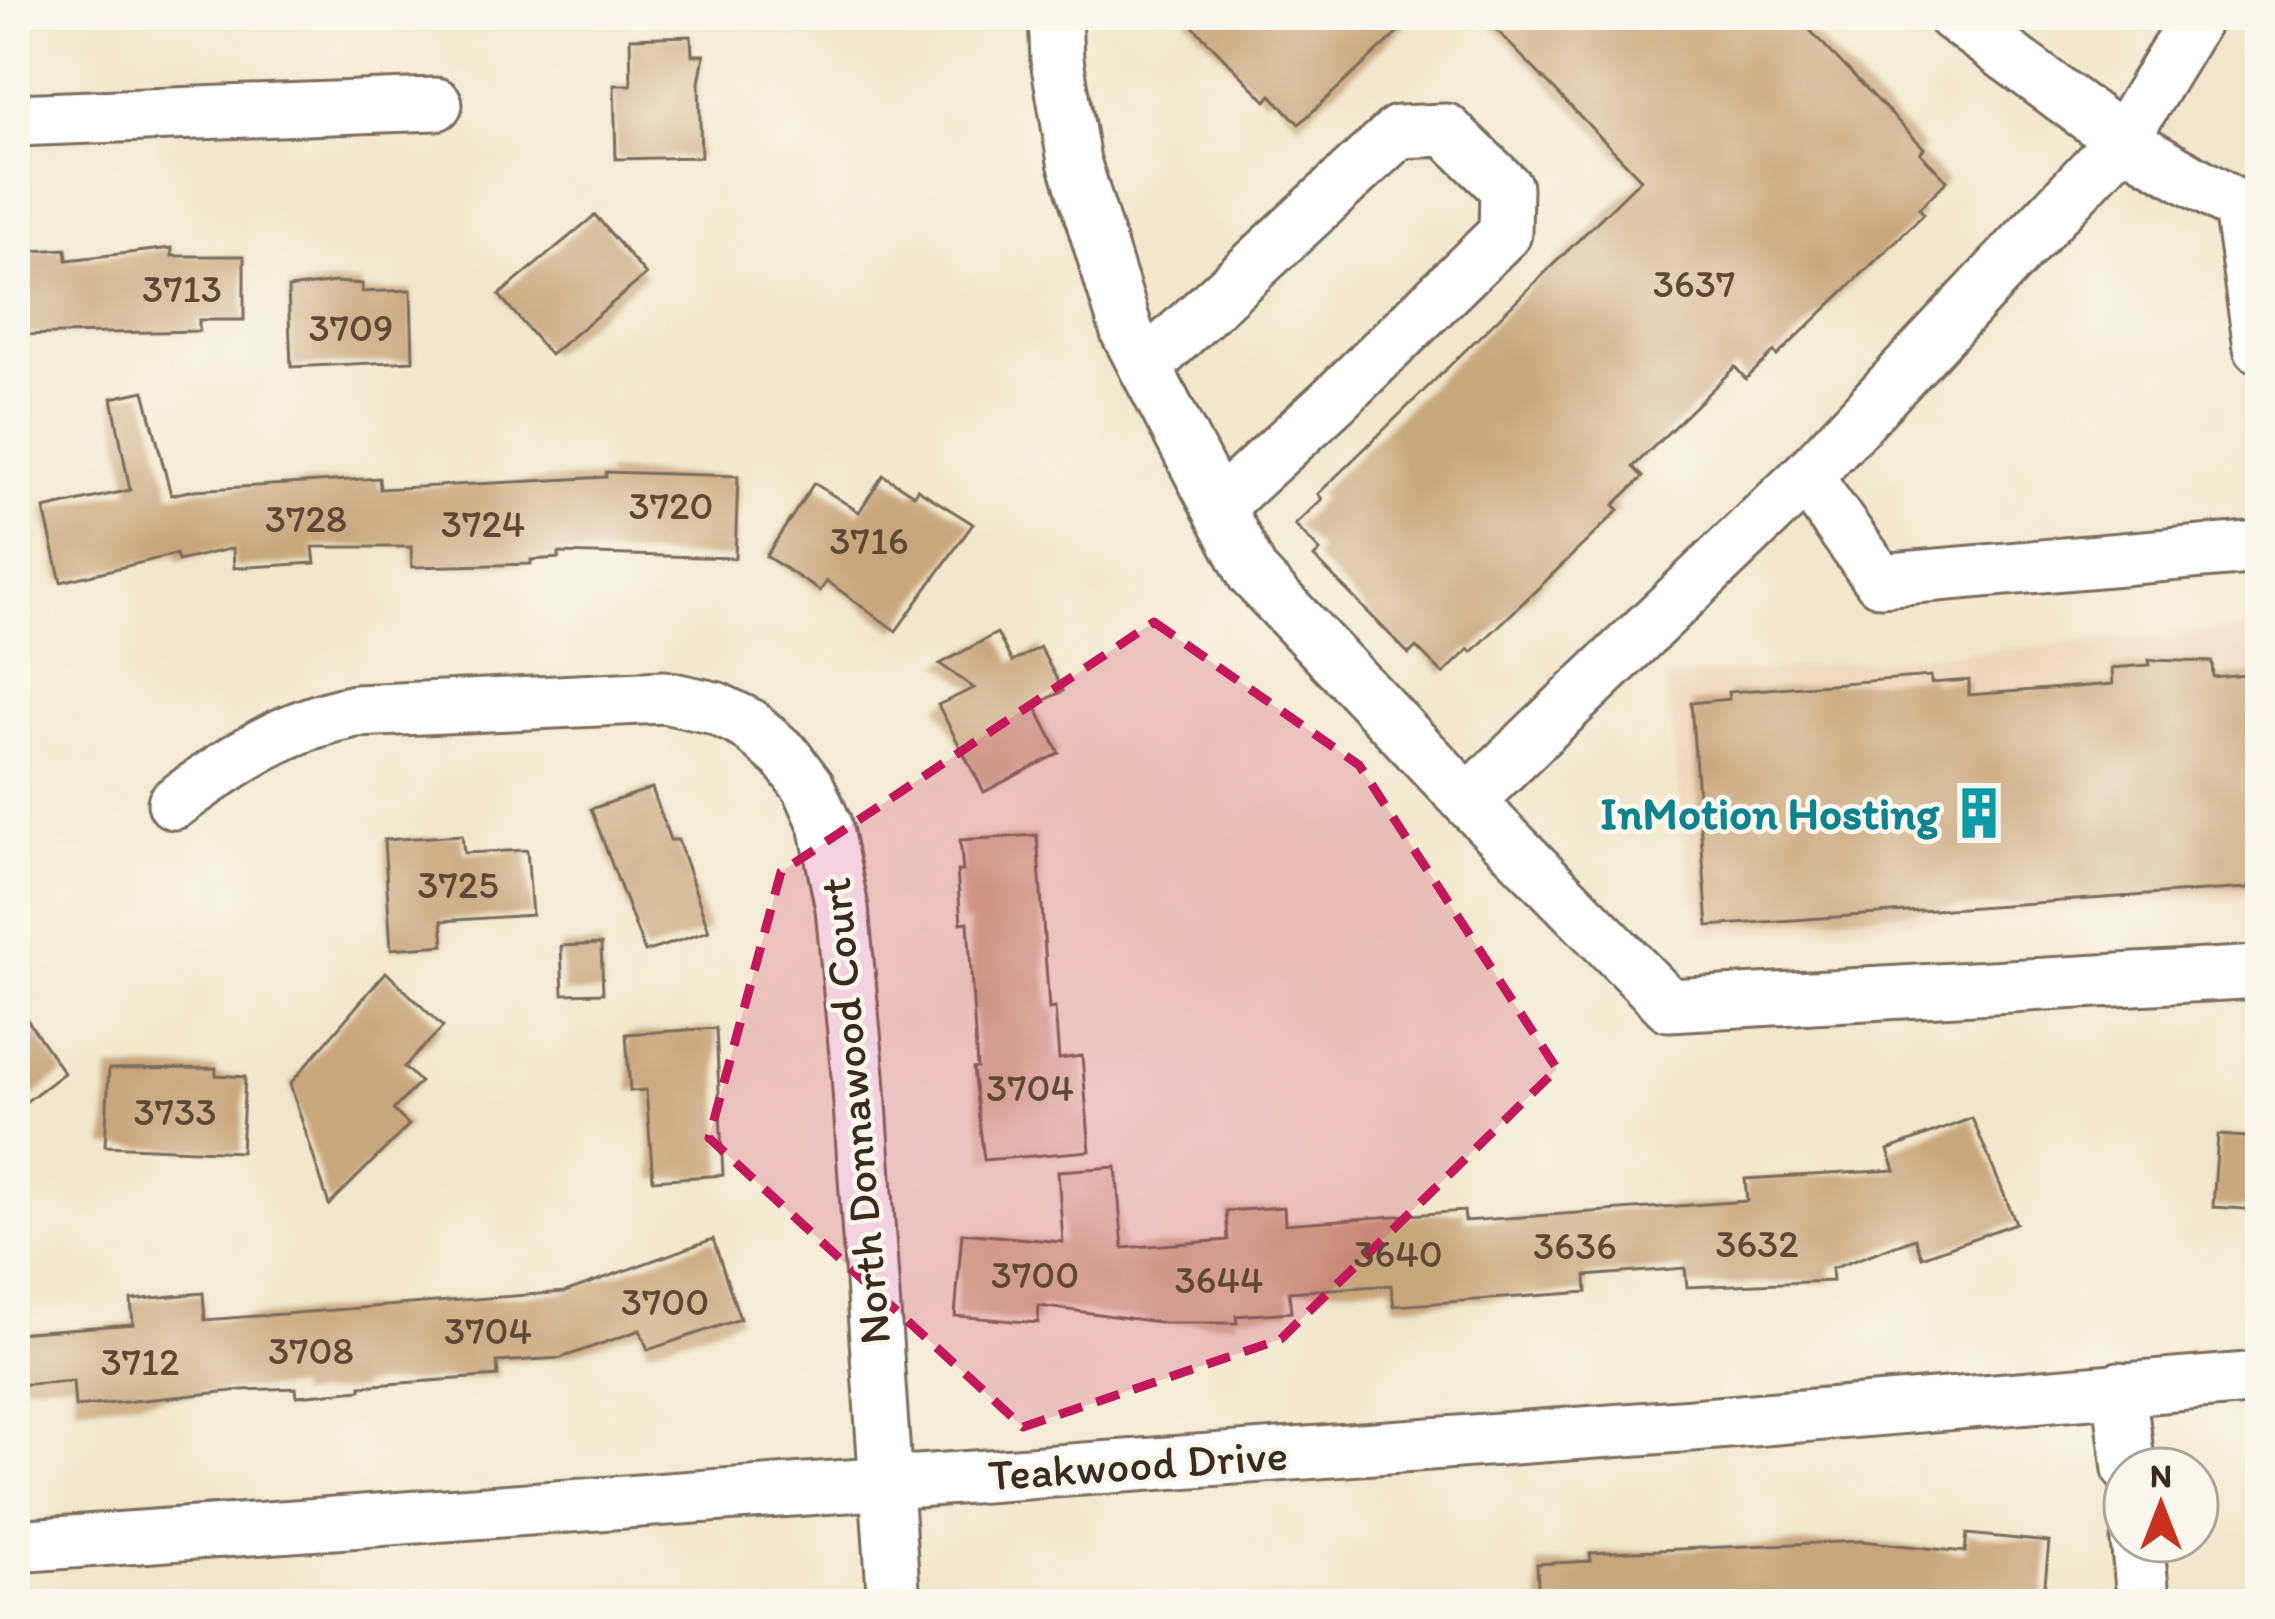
<svg xmlns="http://www.w3.org/2000/svg" width="2275" height="1619" font-family="Itim,sans-serif">
  <rect width="100%" height="100%" fill="#fbf7ec"/>
  <filter id="ink" filterUnits="userSpaceOnUse"><feTurbulence type="fractalNoise" baseFrequency=".00833" numOctaves="2"/><feDisplacementMap in="SourceGraphic" scale="24" xChannelSelector="R" yChannelSelector="G"/><feConvolveMatrix kernelMatrix="1 2 1 2 8 2 1 2 1" color-interpolation-filters="sRGB"/></filter>
  <filter id="wash" filterUnits="userSpaceOnUse"><feTurbulence type="fractalNoise" baseFrequency=".004" numOctaves="4" result="noise"/><feDisplacementMap in="SourceGraphic" scale="48" xChannelSelector="R" yChannelSelector="G"/><feGaussianBlur stdDeviation="2.7" result="paint"/><feColorMatrix in="noise" values="0 0 0 0 0 0 0 0 0 0 0 0 0 0 0 0 0 1.4 0 .05"/><feComposite in="paint" operator="in"/></filter>
  <g filter="url(#wash)">
    <rect width="100%" height="100%" fill="#f1e7cc"/>
    <polygon fill="#eed6bb" points="2260,627 2260,897 1698,936 1665,679"/>
    <g id="blocks">
      <g fill="#c9a77d">
        <polygon points="1182,15 1417,15 1299,124 1271,95 1266,101"/>
        <polygon points="1482,15 1795,15 1924,148 1920,153 1947,181 1919,208 1924,214 1777,356 1774,352 1746,379 1735,367 1633,467 1643,477 1614,505 1619,510 1472,652 1469,649 1443,674 1416,647 1409,654 1314,557 1320,551 1295,525 1322,499 1318,494 1641,179"/>
        <polygon points="691,36 692,55 704,55 699,83 701,157 616,159 614,85 631,85 630,38"/>
        <polygon points="595,215 646,275 550,355 499,295"/>
        <polygon points="172,248 172,256 244,256 244,320 199,320 199,331 15,335 15,252 66,249 67,260"/>
        <polygon points="336,282 362,284 362,292 411,290 413,361 291,367 288,288"/>
        <polygon points="144,391 171,495 194,490 379,478 380,489 606,477 606,472 738,476 735,558 559,553 559,558 531,560 531,564 412,567 411,547 313,547 315,563 234,568 233,548 178,561 176,554 61,582 44,509 130,490 112,398"/>
        <polygon points="883,475 914,495 917,489 973,524 896,631 827,581 820,591 766,556 814,483 859,512"/>
        <polygon points="997,633 1012,662 1040,647 1063,691 1035,705 1059,753 984,792 938,705 974,688 940,664"/>
        <polygon points="2149,660 2212,662 2213,677 2260,673 2260,887 1708,926 1691,703 1729,699 1728,692 1931,676 1931,683 1969,680 1969,695 2113,684 2112,668 2150,665"/>
        <polygon points="652,788 670,840 678,840 709,931 645,952 591,809"/>
        <polygon points="462,835 464,853 527,850 532,915 442,921 444,945 391,949 384,840"/>
        <polygon points="1037,835 1049,1009 1055,1008 1059,1059 1082,1056 1090,1151 984,1160 973,1069 977,1068 968,922 961,923 957,871 963,871 960,840"/>
        <polygon points="601,944 603,993 563,994 561,946"/>
        <polygon points="386,972 443,1027 404,1067 420,1082 393,1110 409,1125 329,1205 290,1084"/>
        <polygon points="15,1002 64,1073 15,1110"/>
        <polygon points="716,1028 723,1175 653,1180 646,1090 630,1091 626,1034"/>
        <polygon points="216,1068 216,1075 245,1077 241,1152 105,1146 109,1069"/>
        <polygon points="1972,1118 2016,1223 1922,1257 1915,1238 1831,1269 1832,1281 1687,1287 1685,1268 1586,1276 1587,1292 1394,1306 1391,1285 1289,1292 1291,1312 1236,1316 1237,1323 1165,1323 1039,1306 1038,1323 955,1316 962,1233 1063,1242 1058,1171 1116,1167 1123,1248 1228,1240 1226,1211 1284,1207 1285,1224 1464,1211 1465,1221 1747,1201 1745,1179 1895,1170 1888,1150"/>
        <polygon points="2218,1135 2260,1138 2260,1210 2213,1207"/>
        <polygon points="713,1239 740,1319 648,1350 640,1330 561,1358 497,1362 498,1376 361,1386 361,1390 297,1396 296,1388 243,1390 75,1407 73,1381 15,1385 15,1333 133,1324 131,1300 203,1293 205,1320 565,1292"/>
        <polygon points="1967,1534 2049,1542 2043,1604 1539,1604 1537,1564 1591,1561 1590,1553 1861,1541 1965,1552"/>
      </g>
    </g>
  </g>
  <g filter="url(#ink)">
    <use href="#blocks" fill-opacity="0" stroke="#7b6c5b" stroke-width="3"/>
    <g fill="none" stroke-linecap="round" stroke-linejoin="round">
      <g stroke="#7b6c5b" stroke-width="57">
        <g id="minor">
          <polyline points="1055,15 1057,60 1074,161 1127,332 1218,507 1253,574 1468,801 1806,477 2122,140 2198,15"/>
          <polyline points="1952,15 2122,140 2240,208 2260,347"/>
          <polyline points="15,120 436,104"/>
          <polyline points="1145,367 1398,132 1446,130 1506,188 1505,233 1335,399 1218,507"/>
          <polyline points="1806,477 1880,580 2260,547"/>
          <polyline points="1468,801 1669,1005 2260,972"/>
          <path d="M174,803C235,760 280,726 355,711L664,697L715,708L748,724L785,756L809,788L825,824L842,908L858,1075L894,1604"/>
          <polyline points="2119,1388 2129,1469"/>
          <polyline points="2137,1541 2144,1604"/>
          <polyline points="15,1546 1680,1426 2260,1378"/>
        </g>
      </g>
      <use href="#minor" stroke="#fff" stroke-width="51"/>
    </g>
  </g>
  <path fill="#c2185b" fill-opacity="0.2" stroke="#c2185b" stroke-width="9" stroke-dasharray="24 15" stroke-linejoin="round" d="M1154,622L1359,765L1557,1069L1281,1339L1023,1427L709,1138L781,872Z"/>
  <defs>
    <g id="building-bare" transform="scale(4.14)"><path d="M-4-6H4V6H1V3H-1V6H-4ZM-2.5-4.3h1.7v1.8h-1.7ZM.8-4.3h1.7v1.8H.8ZM-2.5-1h1.7V.8h-1.7ZM.8-1h1.7V.8H.8Z" fill="#0f9aa8" stroke="#fbf7ec" stroke-width="2.5" paint-order="stroke"/></g>
  </defs>
  <g fill-rule="evenodd">
    <use href="#building-bare" x="1979" y="813"/>
  </g>
  <g text-anchor="middle" dominant-baseline="central" stroke-width="9" stroke-linejoin="round" paint-order="stroke">
    <g font-size="39" fill="#5e4936">
      <text x="1694" y="283">3637</text>
      <text x="182" y="288">3713</text>
      <text x="351" y="327">3709</text>
      <text x="671" y="505">3720</text>
      <text x="306" y="518">3728</text>
      <text x="483" y="523">3724</text>
      <text x="869" y="540">3716</text>
      <text x="458" y="884">3725</text>
      <text x="1030" y="1087">3704</text>
      <text x="175" y="1111">3733</text>
      <text x="1757" y="1243">3632</text>
      <text x="1575" y="1245">3636</text>
      <text x="1398" y="1253">3640</text>
      <text x="1035" y="1274">3700</text>
      <text x="1219" y="1279">3644</text>
      <text x="665" y="1301">3700</text>
      <text x="488" y="1330">3704</text>
      <text x="311" y="1350">3708</text>
      <text x="140" y="1361">3712</text>
    </g>
    <g font-size="45" font-weight="bold" fill="#0d838f" stroke="#fbf7ec" text-anchor="end">
      <text x="1939" y="813">InMotion Hosting</text>
    </g>
    <g font-size="45" fill="#3b2a1e" stroke="#fbf7ec">
      <text transform="translate(854 1111) rotate(-95)">North Donnawood Court</text>
      <text transform="translate(1138 1464) rotate(-4)">Teakwood Drive</text>
    </g>
  </g>
  <rect width="2275" height="1619" fill="none" stroke="#fbf7ec" stroke-width="60"/>
  <g transform="translate(2161 1505)"><circle r="57" fill="#fbf7ec" stroke="#aea59a" stroke-width="3"/>
  <path d="M0-9L21 45L0 30L-21 45Z" fill="#c8321e"/>
  <text y="-18" font-size="33" font-weight="bold" text-anchor="middle" fill="#3b2a1e">N</text>
  </g>
</svg>
